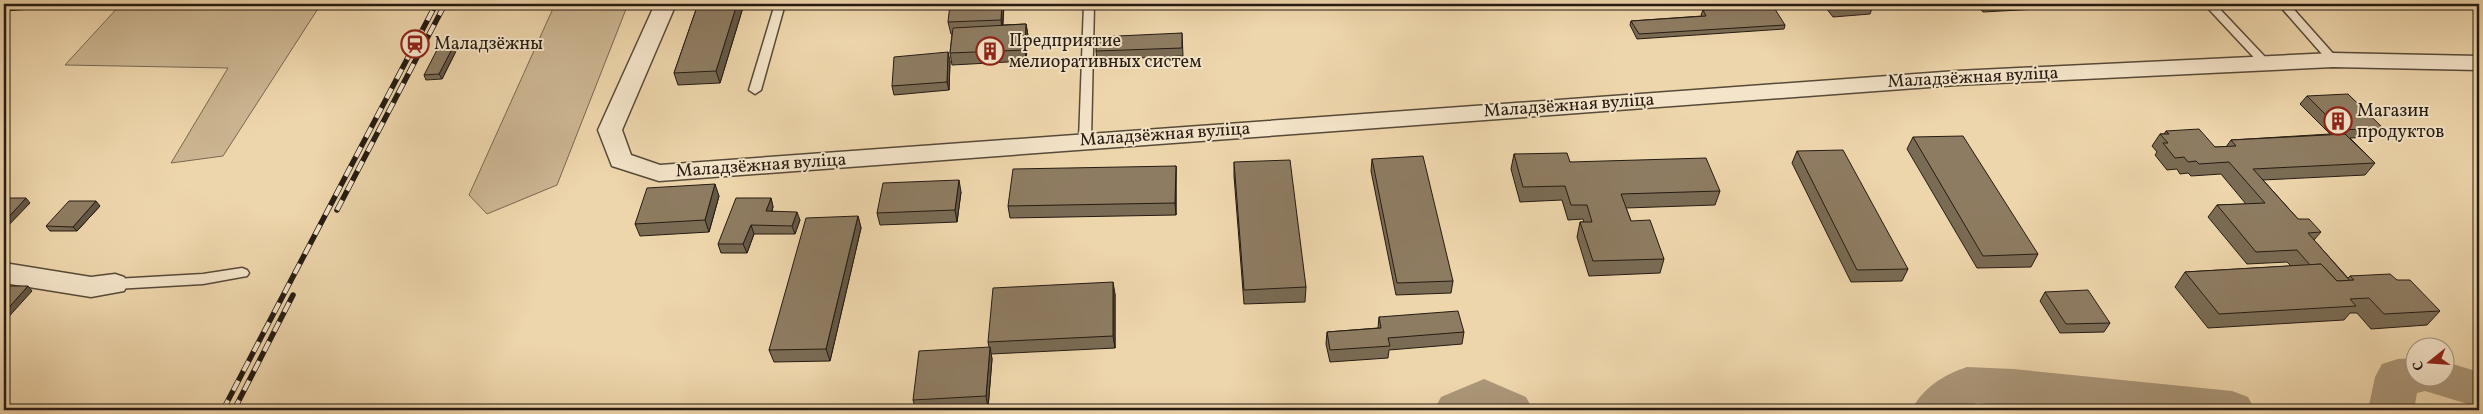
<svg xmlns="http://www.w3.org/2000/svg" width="2483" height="414" font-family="Vollkorn,serif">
  <rect width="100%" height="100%" fill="#eed6ac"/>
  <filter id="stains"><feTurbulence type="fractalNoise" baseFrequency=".004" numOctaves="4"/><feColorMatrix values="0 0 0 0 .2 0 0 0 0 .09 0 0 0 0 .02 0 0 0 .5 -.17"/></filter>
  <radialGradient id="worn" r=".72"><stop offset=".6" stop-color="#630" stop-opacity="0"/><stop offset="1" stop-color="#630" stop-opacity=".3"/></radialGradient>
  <g fill="#ccb692" stroke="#786852">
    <polygon points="121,4 321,4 223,156 171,163 228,68 65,65"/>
    <polygon points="555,4 628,4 557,185 487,214 469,195"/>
  </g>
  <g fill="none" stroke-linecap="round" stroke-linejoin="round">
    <g fill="#aa9678" fill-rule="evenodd">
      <polygon points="2416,358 2416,376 2446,376 2446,362 2479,372 2479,402 2471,405 2425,391 2417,393 2414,410 2368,410 2375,377 2382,364 2398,359"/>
      <path d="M1967,367L2013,369L2232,391L2248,397L2255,410H2062L1976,403L1967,410H1912C1921,389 1945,374 1967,367Z"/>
      <polygon points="1484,379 1526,397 1533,410 1434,410 1441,397"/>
    </g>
    <g stroke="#574a38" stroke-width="3">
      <g id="lane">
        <polygon points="775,4 785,4 761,90 755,94 749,90"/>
        <polygon points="1084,4 1094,4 1091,140 1085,144 1079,140"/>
        <polygon points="2204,4 2215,4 2268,60 2270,62 2268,64 2260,64"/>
        <polygon points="2278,4 2289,4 2337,58 2339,60 2337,62 2329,62"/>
        <polygon points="242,268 247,270 249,273 247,276 203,284 115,289 110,287 108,284 110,281 115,279 203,274"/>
      </g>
    </g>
    <g stroke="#574a38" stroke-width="3">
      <g id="street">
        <polygon points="655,4 676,4 622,130 631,155 660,165 1957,71 2333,53 2479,56 2479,70 2333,67 1957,85 659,181 612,166 598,130"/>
        <polygon points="4,263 91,277 115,274 124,277 128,284 124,291 91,297 4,283"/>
      </g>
    </g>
    <use href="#lane" fill="#f4e4c9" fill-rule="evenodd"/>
    <use href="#street" fill="#f4e4c9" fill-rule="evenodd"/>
    <g stroke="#251b12" stroke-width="5.5">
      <g id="rail">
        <polyline points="337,210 445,4"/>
        <polyline points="223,410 436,4"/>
        <polyline points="234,410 293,295"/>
      </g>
    </g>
    <use href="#rail" stroke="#f4e4c9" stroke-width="4" stroke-dasharray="11" stroke-linecap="butt"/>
  </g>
  <g fill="#7a6b54" stroke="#251b12">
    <polygon points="4,4 35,4 31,9 4,11"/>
    <polygon points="698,4 744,4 720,83 678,85 674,73"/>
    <polygon points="1004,4 1003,25 1026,24 1028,36 1026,61 952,65 950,53 952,34 951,34 948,22"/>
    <polygon points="1823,4 1871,4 1873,6 1870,14 1833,17"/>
    <polygon points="1976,4 2113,4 2112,5 1983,12"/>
    <polygon points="1703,10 1785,25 1784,29 1637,39 1630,25 1631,21 1702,16 1701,15"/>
    <polygon points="1182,33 1183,56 1097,60 1096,51"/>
    <polygon points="456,51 442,79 426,80 424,75"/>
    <polygon points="950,61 949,90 894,95 892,86"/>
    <polygon points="2307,96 2383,128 2376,137 2350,138 2375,163 2365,175 2263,180 2298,219 2321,232 2314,240 2348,278 2350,276 2397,280 2440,311 2427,325 2371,329 2357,313 2350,313 2344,320 2208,328 2175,287 2185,272 2291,266 2287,262 2247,264 2208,217 2217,205 2246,204 2221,174 2191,176 2188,173 2180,174 2177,169 2167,170 2155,155 2157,152 2152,146 2160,134 2164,134 2166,131 2215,147 2226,147 2231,140 2330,134 2300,104"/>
    <polygon points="1913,137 2038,254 2031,267 1977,268 1907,149"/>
    <polygon points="1797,151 1908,269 1902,281 1851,282 1792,163"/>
    <polygon points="1514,154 1570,162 1720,191 1715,205 1626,208 1631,221 1664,259 1660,273 1589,276 1577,237 1580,222 1584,222 1583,219 1568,220 1562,200 1520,202 1511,169"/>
    <polygon points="1372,159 1453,281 1451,293 1396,295 1371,171"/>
    <polygon points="1234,162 1306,287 1305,302 1244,304 1234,176"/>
    <polygon points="1176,166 1176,215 1010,218 1008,206"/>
    <polygon points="961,192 957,222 880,225 877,213"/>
    <polygon points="719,196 709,232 640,236 635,224"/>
    <polygon points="771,198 773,207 772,211 800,220 795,234 754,234 747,253 721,253 718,244"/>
    <polygon points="100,206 77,231 50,231 46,226"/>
    <polygon points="858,216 861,228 830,361 774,362 769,350"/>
    <polygon points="2045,292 2110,323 2104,332 2060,333 2040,301"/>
    <polygon points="1115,294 1115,348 991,354 992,359 988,408 942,410 916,410 913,400 989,347 988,342"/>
    <polygon points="1379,317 1464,332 1462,344 1389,350 1388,358 1330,362 1326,344 1327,332 1378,328"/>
  </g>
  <g fill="#635745" stroke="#251b12">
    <polygon points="27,4 35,4 31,9"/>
    <polygon points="737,4 744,4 720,83 716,71"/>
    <polygon points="1002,4 1004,4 1002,31 1001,20"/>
    <polygon points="1026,24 1028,36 1026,61 1025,50"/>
    <polygon points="453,47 456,51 442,79 439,74"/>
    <polygon points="948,52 950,61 949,90 947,82"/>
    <polygon points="1176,166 1176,215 1175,203"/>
    <polygon points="959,180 961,192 957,222 955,210"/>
    <polygon points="715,184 719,196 709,232 705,220"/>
    <polygon points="26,198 30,203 5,229 4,228 4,222"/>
    <polygon points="771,198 773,207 769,220 766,211"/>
    <polygon points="96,201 100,206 77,231 73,227"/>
    <polygon points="797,212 800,220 795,234 792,226"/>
    <polygon points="858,216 861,228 830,361 826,349"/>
    <polygon points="751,225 754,234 747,253 743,244"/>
    <polygon points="1113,282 1115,294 1115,348 1113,336"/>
    <polygon points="28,286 32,291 4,322 4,313"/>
    <polygon points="990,347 992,359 988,408 986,396"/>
  </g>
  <g fill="#8e7c62" stroke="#251b12">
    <polygon points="4,4 28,4 4,6"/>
    <polygon points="698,4 737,4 716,71 674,73"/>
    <polygon points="950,4 1002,4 1001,20 948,22"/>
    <polygon points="1833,4 1871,4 1873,6 1837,9"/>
    <polygon points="1773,6 1785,25 1639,34 1631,21 1706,16 1703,10"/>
    <polygon points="1026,24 1025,50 950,53 953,28"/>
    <polygon points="1182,33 1182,48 1096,51 1096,37"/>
    <polygon points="453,47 439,74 424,75 438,48"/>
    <polygon points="948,52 947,82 892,86 894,57"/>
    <polygon points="2348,94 2383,128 2341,130 2307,96"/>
    <polygon points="2199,129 2215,147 2236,146 2231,140 2345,134 2375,163 2253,169 2298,219 2309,219 2321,232 2308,233 2350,281 2337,281 2321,264 2310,265 2297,250 2256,252 2217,205 2265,203 2229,162 2199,164 2196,161 2188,162 2184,157 2175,158 2163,143 2168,143 2160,134 2169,134 2166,131"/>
    <polygon points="1963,136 2038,254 1983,256 1913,137"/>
    <polygon points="1843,150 1908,269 1857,270 1797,151"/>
    <polygon points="1567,153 1570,162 1706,158 1720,191 1621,194 1631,221 1650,220 1664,259 1593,261 1580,222 1592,222 1587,205 1571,205 1565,186 1523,187 1514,154"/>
    <polygon points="1423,156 1453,281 1397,283 1372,159"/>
    <polygon points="1290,160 1306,287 1244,290 1234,162"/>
    <polygon points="1176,166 1175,203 1008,206 1013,169"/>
    <polygon points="959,180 955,210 877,213 883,183"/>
    <polygon points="715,184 705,220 635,224 647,188"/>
    <polygon points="4,198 26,198 4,222"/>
    <polygon points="736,198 771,198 766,211 797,212 792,226 751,225 743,244 718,244"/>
    <polygon points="69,201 96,201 73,227 46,226"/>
    <polygon points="858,216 826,349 769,350 806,218"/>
    <polygon points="2321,264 2337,281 2354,280 2350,276 2390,274 2397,280 2410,280 2440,311 2384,314 2369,298 2350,299 2356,306 2219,314 2185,272"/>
    <polygon points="1113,282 1113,336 988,342 993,288"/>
    <polygon points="4,286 28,286 4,313"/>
    <polygon points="2088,290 2110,323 2066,324 2045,292"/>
    <polygon points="1458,311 1464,332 1388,338 1390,346 1330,350 1327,332 1381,328 1379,317"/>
    <polygon points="990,347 986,396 913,400 919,351"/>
  </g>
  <defs>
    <g id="station-ring" transform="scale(1.4375)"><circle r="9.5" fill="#f4e4c9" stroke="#8f2418" stroke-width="1.5"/><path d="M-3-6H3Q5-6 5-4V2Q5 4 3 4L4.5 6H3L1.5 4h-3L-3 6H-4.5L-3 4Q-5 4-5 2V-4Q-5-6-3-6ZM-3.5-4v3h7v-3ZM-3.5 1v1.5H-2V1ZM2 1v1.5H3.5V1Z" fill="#8f2418"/></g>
    <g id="building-ring" transform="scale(1.4375)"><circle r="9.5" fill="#f4e4c9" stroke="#8f2418" stroke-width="1.5"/><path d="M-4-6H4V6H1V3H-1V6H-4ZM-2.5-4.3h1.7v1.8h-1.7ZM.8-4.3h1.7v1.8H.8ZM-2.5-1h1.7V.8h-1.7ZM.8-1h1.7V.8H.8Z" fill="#8f2418"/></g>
  </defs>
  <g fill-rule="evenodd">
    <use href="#station-ring" x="415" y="44"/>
    <use href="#building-ring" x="990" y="51"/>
    <use href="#building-ring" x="2338" y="121"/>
  </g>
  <g text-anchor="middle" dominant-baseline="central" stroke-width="4" stroke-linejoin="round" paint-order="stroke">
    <g font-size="18" fill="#251b12" stroke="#f4e4c9" text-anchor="start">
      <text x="1009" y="41">Предприятие<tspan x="1009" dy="21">мелиоративных систем</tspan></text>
      <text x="434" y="44">Маладзёжны</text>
      <text x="2357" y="111">Магазин<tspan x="2357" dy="21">продуктов</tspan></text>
    </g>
    <g font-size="18" fill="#251b12" stroke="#f4e4c9">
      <text transform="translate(1973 78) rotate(-3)">Маладзёжная вуліца</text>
      <text transform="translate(1569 106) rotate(-4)">Маладзёжная вуліца</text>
      <text transform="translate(1165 135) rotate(-4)">Маладзёжная вуліца</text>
      <text transform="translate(761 166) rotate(-4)">Маладзёжная вуліца</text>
    </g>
  </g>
  <rect width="2483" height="414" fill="none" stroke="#eed6ac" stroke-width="20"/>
  <rect x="5" y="5" width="2473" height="404" fill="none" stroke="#251b12" stroke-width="2.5"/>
  <rect x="10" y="10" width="2463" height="394" fill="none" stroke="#251b12"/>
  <g transform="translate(2430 362) rotate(253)"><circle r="24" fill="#f4e4c9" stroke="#a19480"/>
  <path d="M0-4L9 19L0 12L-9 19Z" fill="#8f2418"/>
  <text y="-8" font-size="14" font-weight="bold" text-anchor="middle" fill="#251b12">С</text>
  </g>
  <rect width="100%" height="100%" filter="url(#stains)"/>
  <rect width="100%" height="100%" fill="url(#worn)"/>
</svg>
